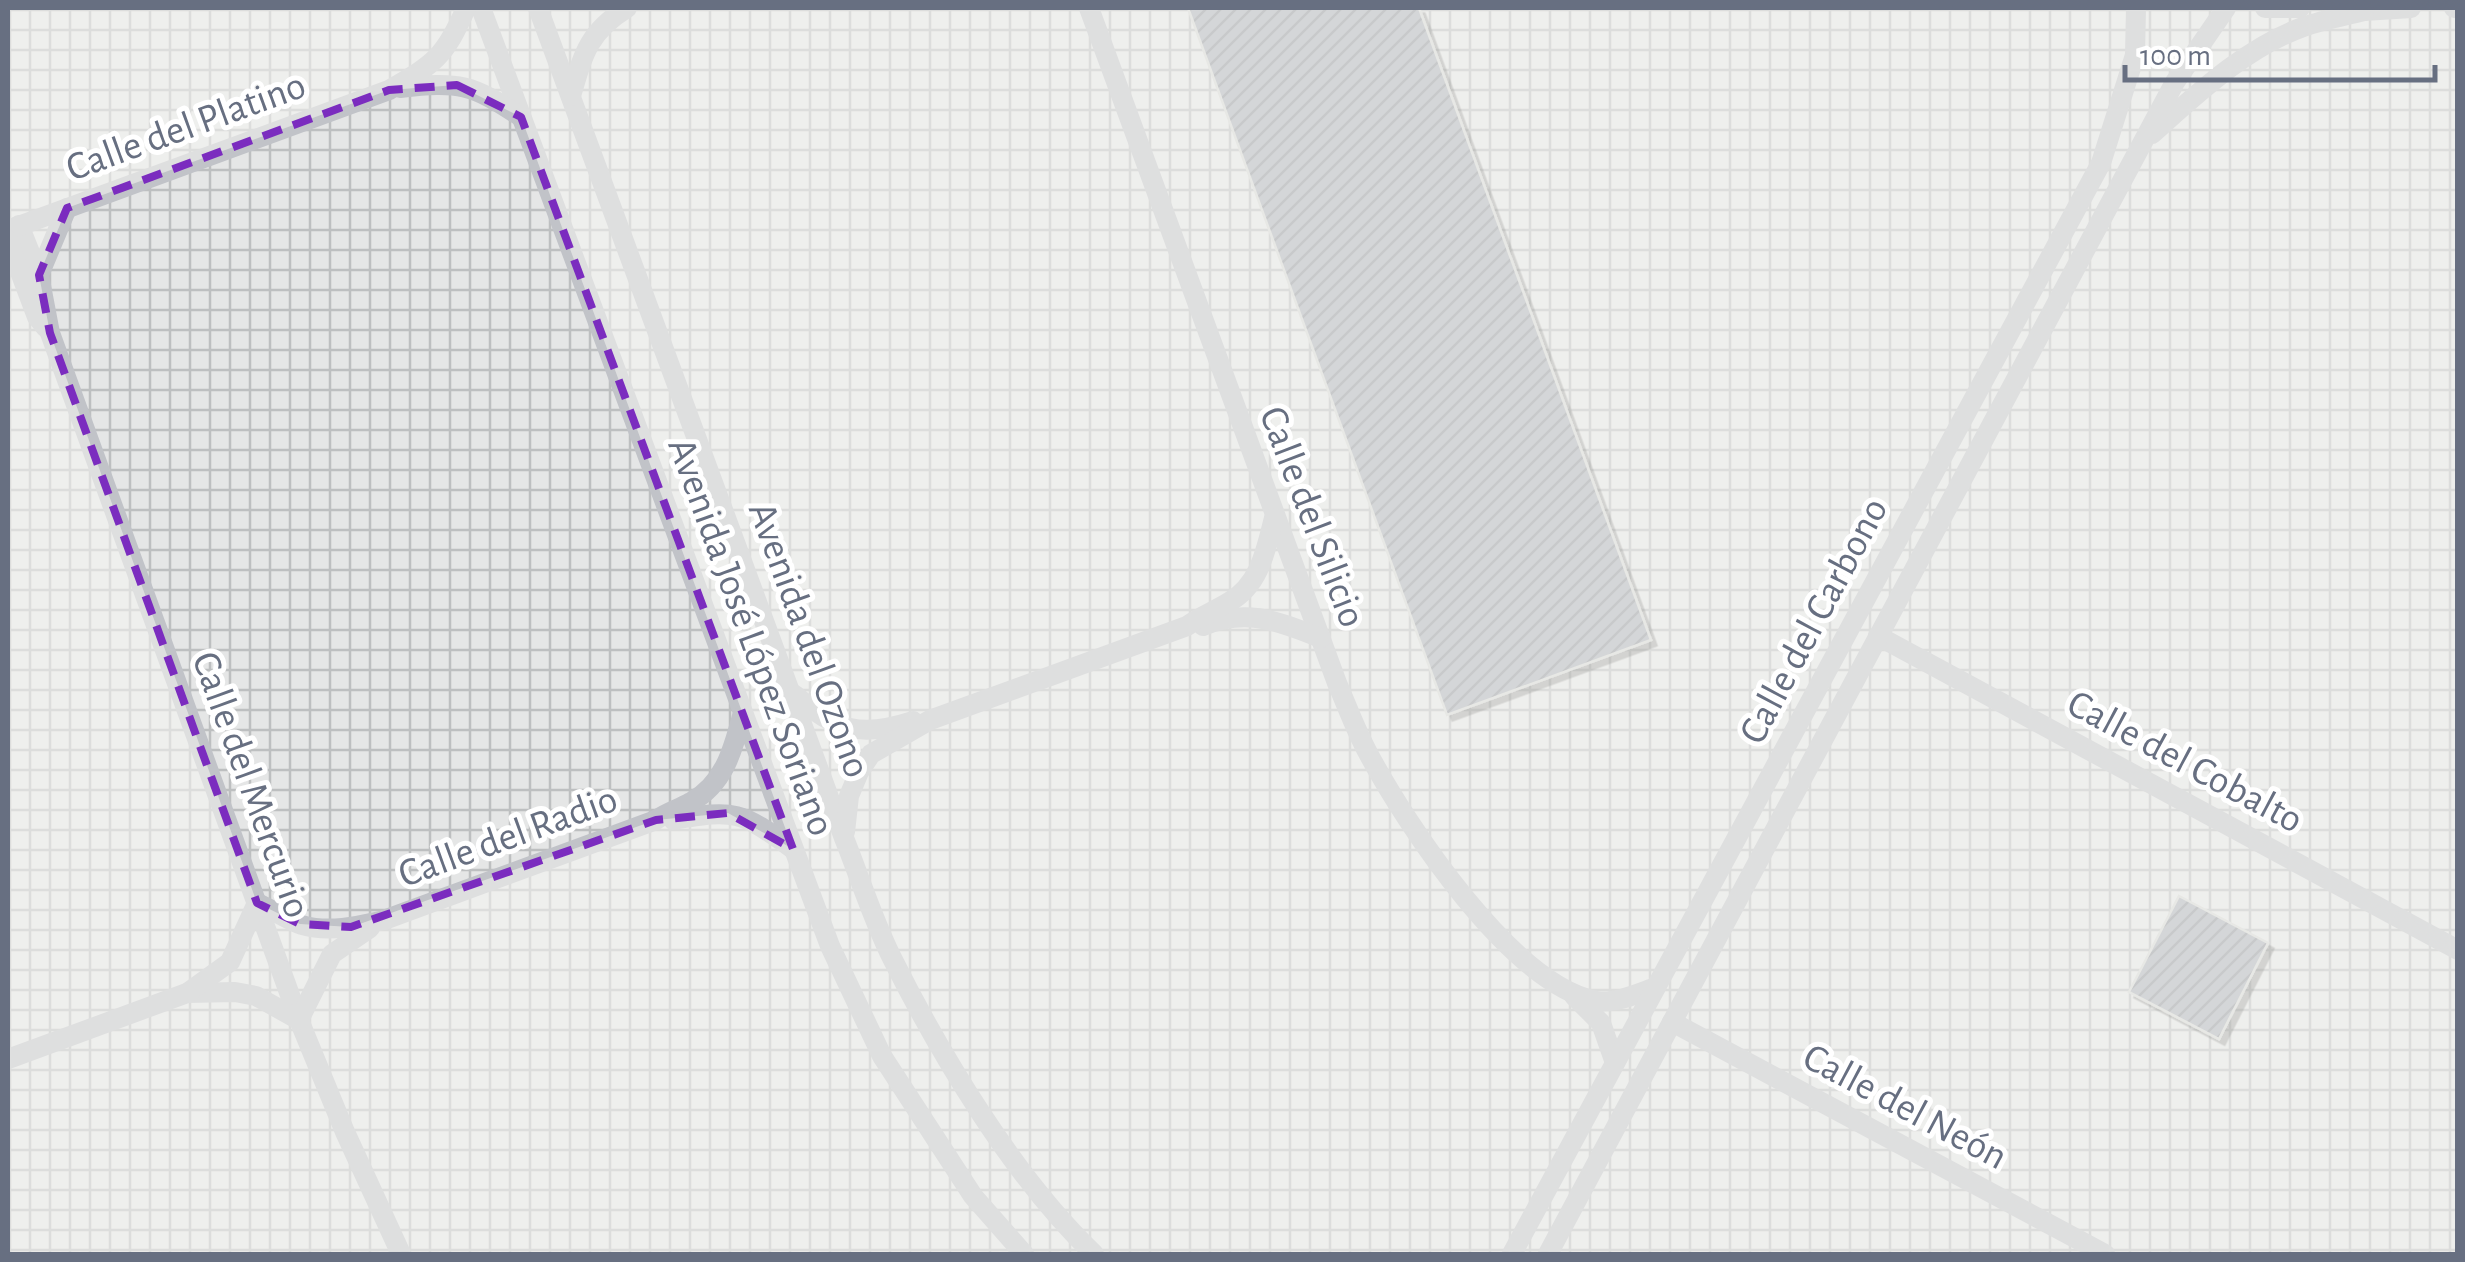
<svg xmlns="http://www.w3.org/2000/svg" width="2465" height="1262" font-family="'Alegreya Sans',sans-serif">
  <defs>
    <pattern id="industrial-grid" width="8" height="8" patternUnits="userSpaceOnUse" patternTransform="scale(2.5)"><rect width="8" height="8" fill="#e5e6e6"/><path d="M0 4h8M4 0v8" fill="none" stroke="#bdbfc0"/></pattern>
    <pattern id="building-hatch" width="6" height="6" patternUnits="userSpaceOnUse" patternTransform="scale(2.5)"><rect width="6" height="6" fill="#acb0b8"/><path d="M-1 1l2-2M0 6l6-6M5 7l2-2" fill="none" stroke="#90939b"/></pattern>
    <filter id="shadow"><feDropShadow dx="5.5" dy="5.5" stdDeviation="0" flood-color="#0004"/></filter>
  </defs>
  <rect width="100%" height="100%" fill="#f5f5f2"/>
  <rect fill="url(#industrial-grid)" x="8" y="8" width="2449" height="1246"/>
  <g fill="url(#building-hatch)" stroke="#d6d7d5" stroke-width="2.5" filter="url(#shadow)">
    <polygon points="1188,8 1419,8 1651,640 1447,715"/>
    <polygon points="2179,896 2268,943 2219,1039 2129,992"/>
  </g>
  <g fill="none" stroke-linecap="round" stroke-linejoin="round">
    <g stroke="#c1c3c8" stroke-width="20">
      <polyline points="481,8 830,946 882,1056 973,1196 1024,1254"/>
      <path d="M538,8L844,838C860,878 873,920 892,958C941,1056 1015,1179 1094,1254"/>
      <path d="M1089,8L1337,683C1347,706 1356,731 1368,753C1407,826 1512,985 1597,1001C1615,1004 1639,993 1656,987"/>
      <polyline points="2265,8 2300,8"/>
      <polyline points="2454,8 2458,8"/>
      <polyline points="2352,9 2364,11 2411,8"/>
      <path d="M400,88C459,81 472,84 521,117"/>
      <path d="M571,96C583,55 588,32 627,8"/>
      <path d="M2152,134C2197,94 2245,48 2303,27C2323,20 2344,16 2364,11"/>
      <polyline points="67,208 39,275 50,333 299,1020 345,1132 401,1254"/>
      <polyline points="19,225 39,275"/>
      <path d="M8,230L389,90C434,64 445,57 466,8"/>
      <polyline points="8,240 37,317 46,328"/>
      <path d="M1203,626C1247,607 1279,622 1321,638"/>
      <polyline points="1878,636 2458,950"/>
      <path d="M795,695C836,731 861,738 913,721"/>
      <path d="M673,820C736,809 740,811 793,849"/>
      <path d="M845,832L849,796L859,772L871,754L930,720L1187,626C1200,616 1215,611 1229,602C1260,585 1266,549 1274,518"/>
      <polyline points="187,993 235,992 256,996 299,1020 332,954 370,928"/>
      <polyline points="1574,996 1601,1023 1615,1063"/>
      <polyline points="1672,1022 2105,1254"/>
      <path d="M8,1059L187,993L230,962L257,903C272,909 287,920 302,925C329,933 358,926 384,920L656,820C667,812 679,809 691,802C724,784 733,750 742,716"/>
      <polyline points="1512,1254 2101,163 2135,55 2136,8"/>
      <polyline points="1548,1254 2175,82 2226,8"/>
    </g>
  </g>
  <path d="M0 0H2465V1262H0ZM457,85L521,117L793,849L728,813L656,820L351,927L300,924L257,903L50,333L39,275L67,208L389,90Z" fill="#f5f5f2" fill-opacity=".55" fill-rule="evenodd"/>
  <path fill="none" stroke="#7b2cbf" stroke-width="8" stroke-dasharray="20 12" stroke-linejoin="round" d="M457,85L521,117L793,849L728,813L656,820L351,927L300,924L257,903L50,333L39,275L67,208L389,90Z"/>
  <g text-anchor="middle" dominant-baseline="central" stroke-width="10" stroke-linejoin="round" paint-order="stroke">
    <g font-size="40" fill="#676f81" stroke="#fff">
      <text transform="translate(186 127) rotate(-20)">Calle del Platino</text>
      <text transform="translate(1312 517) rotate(69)">Calle del Silicio</text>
      <text transform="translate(1814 621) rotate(-62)">Calle del Carbono</text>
      <text transform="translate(751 637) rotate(70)">Avenida José López Soriano</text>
      <text transform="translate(809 640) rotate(70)">Avenida del Ozono</text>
      <text transform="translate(2185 762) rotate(28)">Calle del Cobalto</text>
      <text transform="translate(251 785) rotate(70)">Calle del Mercurio</text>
      <text transform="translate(508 837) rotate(-20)">Calle del Radio</text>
      <text transform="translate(1905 1107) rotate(28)">Calle del Neón</text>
    </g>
  </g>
  <rect width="2465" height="1262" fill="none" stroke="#676f81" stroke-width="20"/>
  <path d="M2125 65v15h310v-15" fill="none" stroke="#676f81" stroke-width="5"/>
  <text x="2140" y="65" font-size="30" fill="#676f81" stroke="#ffffff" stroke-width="8" paint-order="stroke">100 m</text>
</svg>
